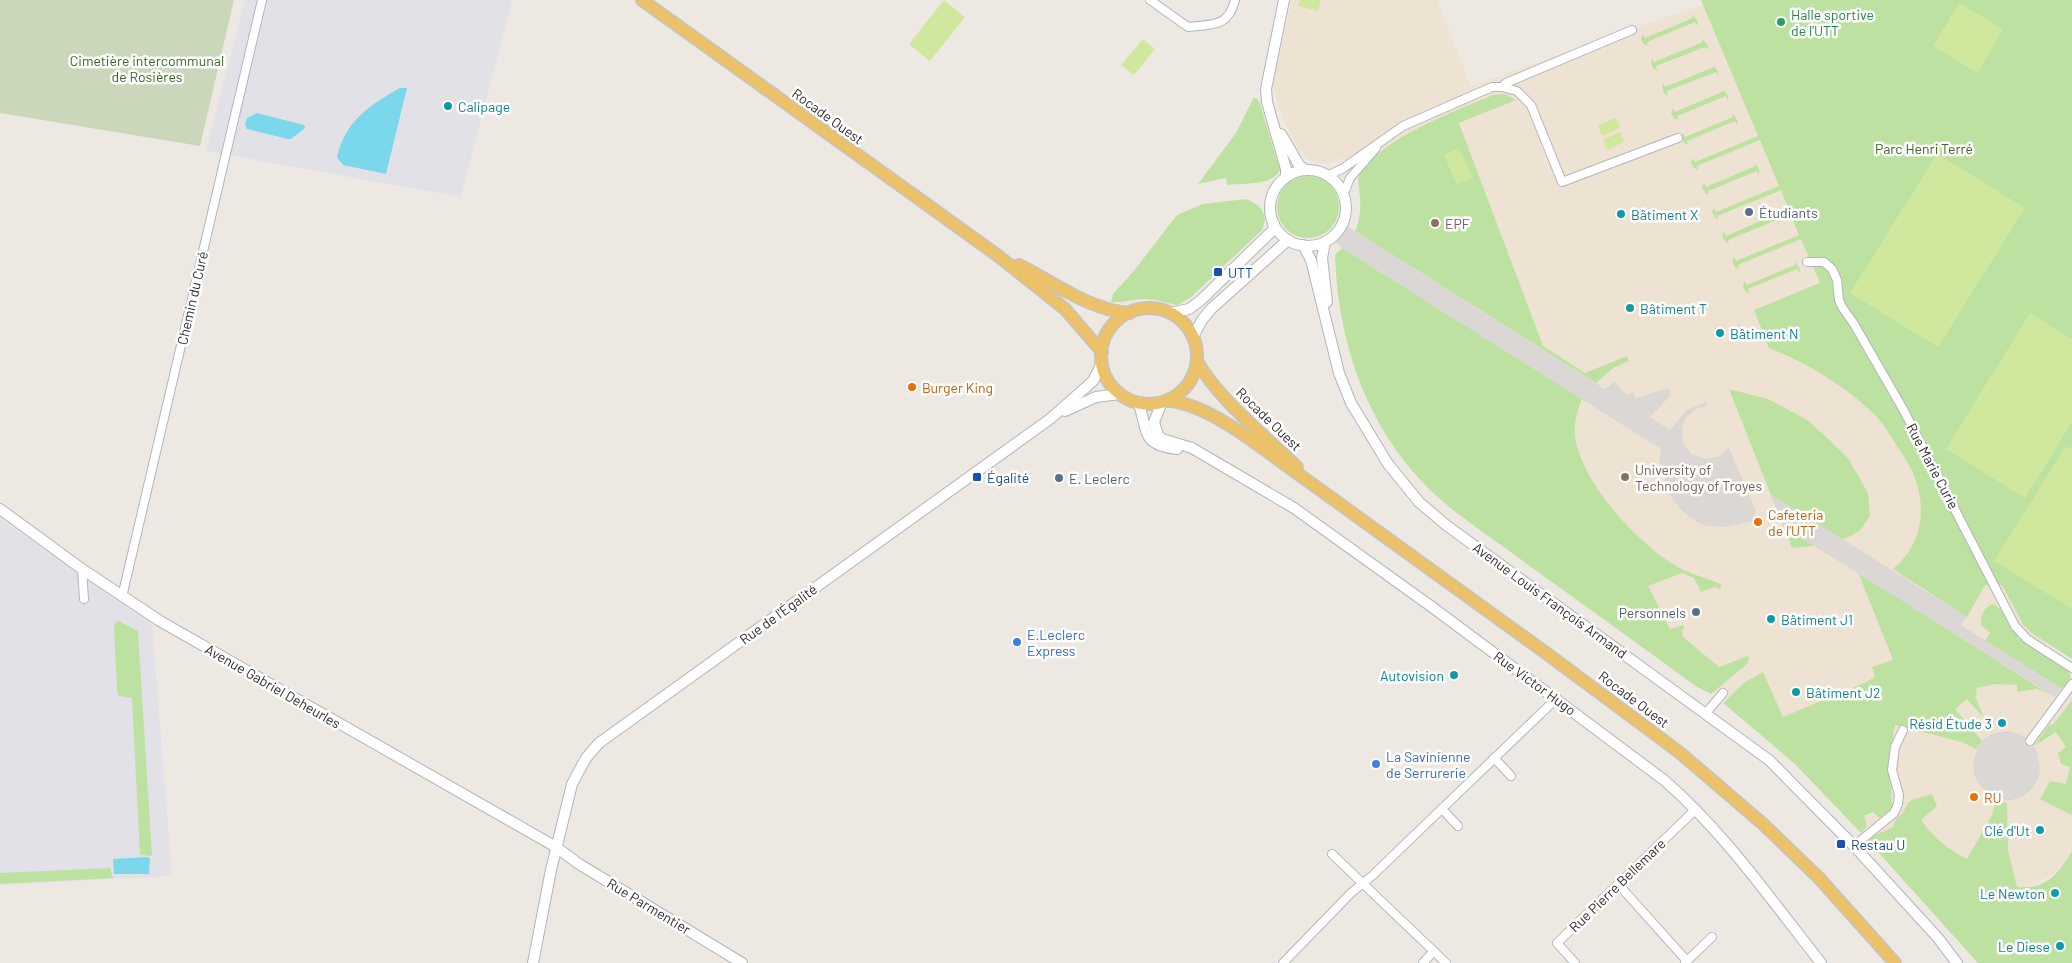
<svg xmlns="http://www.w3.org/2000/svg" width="2072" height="963" font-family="Barlow,sans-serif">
  <rect width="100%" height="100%" fill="#eee8e2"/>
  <g fill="#e2e1e8">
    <polygon points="245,0 512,0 461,197 206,151"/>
    <polygon points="0,519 152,624 172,876 0,885"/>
  </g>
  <polygon fill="#eee3d2" points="1292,0 1437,0 1471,86 1710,2 2015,599 2072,684 2072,863 2013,897 1940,911 1803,763 1753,720 1447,497 1343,261 1366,223 1366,177 1342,158 1328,164 1309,160 1298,150 1280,112 1273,83"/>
  <g fill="#bde1a1">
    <path d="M1701,0H2072V659L2033,634L2024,626L2002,585H1985L1967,617L1893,569C1924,544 1928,504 1911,469C1907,461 1902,454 1897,446C1890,435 1882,421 1872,412C1842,384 1807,363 1769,348L1754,310L1820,283L1801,239L1738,265L1739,269L1735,267L1732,261L1734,257L1736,261L1799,235L1781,190L1717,216L1719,220L1715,217L1712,212L1714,208L1716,212L1779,186L1760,140L1697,166L1698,170L1694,168L1691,163L1693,158L1695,162L1758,136Z"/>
    <polygon points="1692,14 1698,22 1697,26 1695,22 1647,42 1648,46 1644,44 1641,39 1643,34 1645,38 1693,18"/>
    <polygon points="1702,38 1708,46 1707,50 1705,47 1656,66 1657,70 1653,68 1651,63 1652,58 1654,62 1703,42"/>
    <polygon points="1712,63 1718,72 1718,75 1716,72 1667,91 1668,96 1664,93 1662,88 1663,83 1665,87 1714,67"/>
    <polygon points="1722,88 1728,96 1728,100 1726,96 1677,116 1678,120 1674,118 1671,113 1673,108 1675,112 1724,91"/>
    <path d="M1501,94L1507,95L1516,100L1459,123L1543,346L1585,373L1627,356L1629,361L1613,368L1596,383L1355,231C1363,213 1360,197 1358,179C1375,140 1456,111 1493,95Z"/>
    <path d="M1254,97L1259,101L1280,170C1273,186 1242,183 1227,185L1226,178L1198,184L1236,133Z"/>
    <polygon points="1732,113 1738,121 1737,125 1735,121 1687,141 1688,145 1684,143 1681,138 1683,133 1685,137 1733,117"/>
    <path d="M1753,163C1758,165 1760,170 1759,175L1757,171L1708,191L1709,195L1705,193L1702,187L1704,183L1706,187L1755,166Z"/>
    <circle cx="1308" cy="207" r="31"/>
    <path d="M1246,199C1261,205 1269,214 1262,230L1190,298L1177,305C1166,303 1156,299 1144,299C1133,299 1123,303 1111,302L1113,294L1133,272L1177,215L1203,204Z"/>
    <polygon points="1773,212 1779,220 1778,224 1777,220 1728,240 1729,244 1725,241 1722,236 1724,232 1726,236 1774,215"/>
    <path d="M1342,248L1582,399C1577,411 1574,423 1575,436C1581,482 1637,543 1676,566C1689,574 1709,578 1722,585L1719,589L1715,587L1701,592L1694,578L1682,573L1648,586L1670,629L1683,625L1684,629L1682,630L1683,637L1719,667L1748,656L1749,659L1746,665L1711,694L1697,687C1642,647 1587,607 1531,567C1501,544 1469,524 1440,499C1370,437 1338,347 1335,255Z"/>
    <polygon points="1794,261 1800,269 1799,273 1797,269 1748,289 1750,293 1745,291 1743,286 1744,281 1747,285 1795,265"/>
    <path d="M1729,389L1768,399L1809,421L1848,458L1868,493L1870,516C1866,521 1863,528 1858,532C1839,544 1814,546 1792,548Z"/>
    <path d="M1858,572L2049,694L2037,689L2017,692V685L1996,684L1976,688L1977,695L1975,696L1984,718L1967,699L1955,709L1982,741L1976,749L1962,742L1895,725L1889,760L1892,806L1888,813L1879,818L1873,812L1864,816C1867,824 1868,827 1861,833L1795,764L1723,703L1745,682L1763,672L1783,717L1862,684L1875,677L1872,667L1893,660Z"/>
    <path d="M1993,604C2003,607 2012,630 2020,639L2069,672L2071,678L2066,685L2061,688L1985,641L1990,633L1981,625C1980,617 1984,607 1993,604Z"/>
    <polygon points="119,621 138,631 152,856 140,855 132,698 119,696 117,691 114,628 115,623"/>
    <polygon points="2072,700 2072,815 2040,799 2050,781 2066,784 2070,767 2061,764 2058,753 2066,747 2056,732 2034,746 2050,724 2053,725"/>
    <path d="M1932,794L1937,806L1921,820C1933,837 1949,850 1967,859L1991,817L1996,802L2007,803L2008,850L2017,887C2046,890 2058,874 2072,851V963H1978L1868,841C1876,832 1885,833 1894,826L1895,820L1902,814L1908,803L1912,800Z"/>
    <polygon points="110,868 113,878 0,884 0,873"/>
  </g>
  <polygon fill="#cbd7ba" points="0,0 234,0 200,146 0,113"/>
  <g fill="#d0e89e">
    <polygon points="944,0 965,17 930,61 909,44"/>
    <polygon points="1300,0 1321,0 1318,11 1298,6"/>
    <polygon points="1959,3 2003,29 1978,73 1933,46"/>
    <polygon points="1143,39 1155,49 1134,75 1121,65"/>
    <polygon points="1615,118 1620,128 1602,136 1598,126"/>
    <polygon points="1620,132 1624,142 1607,150 1603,140"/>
    <polygon points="1459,148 1472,178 1457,185 1444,155"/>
    <polygon points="1937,154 2025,208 1938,347 1850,293"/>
    <polygon points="2030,313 2072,339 2072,422 2025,498 1946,449"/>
    <polygon points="2066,446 2072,450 2072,609 1994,561"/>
  </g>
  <g fill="#dbd7d4">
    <polygon points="1347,226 1605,389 1615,381 1626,395 1633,392 1636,398 1669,388 1671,395 1650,417 1670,430 1687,410 1706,402 1707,406 1696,409 1685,419 1682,428 1683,443 1692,454 1706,459 1720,456 1729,448 1756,511 1753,516 1753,521 1726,527 1706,526 1695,521 1680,509 1669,494 1659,459 1661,449 1342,248 1334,241"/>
    <polygon points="1770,494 1967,617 1961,625 2061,688 2055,697 1784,527"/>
    <polygon points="2007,731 2019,734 2030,741 2037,752 2040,768 2039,778 2032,789 2022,797 2008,801 1991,795 1981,787 1975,777 1973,766 1978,745 1983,740 1994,733"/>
  </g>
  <g fill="#7bd7ea">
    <path d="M400,88H407L386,174L343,165L337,157C345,121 370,105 400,88Z"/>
    <polygon points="257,113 304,125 305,128 291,139 288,139 247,129 245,124 247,118"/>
    <polygon points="146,857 150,858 149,874 114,874 113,859"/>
  </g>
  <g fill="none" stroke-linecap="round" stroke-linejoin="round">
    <g stroke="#b2b5bd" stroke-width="10">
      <g id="street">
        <path d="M1150,0L1188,27C1212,24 1228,28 1235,0"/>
        <polyline points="1502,87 1506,83 1632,30"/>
        <polyline points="1329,175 1342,169 1403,126 1492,87 1502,87 1517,91 1531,105 1562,182 1678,138"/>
        <polyline points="1344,193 1350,178 1376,148"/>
        <polyline points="1807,262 1824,262 1832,269 1837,280 1839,300 1842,307 1854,324 1903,409 2015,626 2027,639 2072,668"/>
        <polyline points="82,569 84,599"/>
        <polyline points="122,597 262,0"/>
        <polyline points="1706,713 1723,693"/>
        <polyline points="2030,741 2072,684"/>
        <polyline points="1494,758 1511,776"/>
        <polyline points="1442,809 1458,826"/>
        <polyline points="1854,846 1894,813 1898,804 1899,795 1892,770 1895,747 1903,730"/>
        <polyline points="1332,854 1446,963"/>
        <polyline points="1618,884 1687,961 1685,963"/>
        <polyline points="1687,961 1712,937"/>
        <polyline points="1283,963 1351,893 1373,875 1557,698"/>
        <polyline points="1423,963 1434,951"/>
        <polyline points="1575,963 1557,943 1696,809"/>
      </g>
    </g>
    <g stroke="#b2b5bd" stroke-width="12">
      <g id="secondary">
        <polyline points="1284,0 1266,89 1267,102 1286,169 1286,177"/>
        <polyline points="1281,134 1299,165 1305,170"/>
        <circle cx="1308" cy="208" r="38"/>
        <polyline points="1325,242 1322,258 1327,302"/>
        <polyline points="1303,245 1311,260 1339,373 1351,403 1388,464 1419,502 1446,525 1769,760 1854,846 1938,938 1957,963"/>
        <polyline points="1170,313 1189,309 1201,300 1273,230 1274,224"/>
        <polyline points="1193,337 1202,320 1211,309 1288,240"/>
        <path d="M1138,402C1149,431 1140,445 1177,449"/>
        <path d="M1162,402L1154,422L1158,435L1162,439L1192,448L1294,508L1432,607L1664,780C1725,833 1771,900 1821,963"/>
        <polyline points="1065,411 1096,397 1120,394"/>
        <polyline points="0,509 82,569 160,621 556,847 579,864 742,963"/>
        <polyline points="533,963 551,870 572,784 586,758 599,743 1050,419 1093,381 1102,363"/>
      </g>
    </g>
    <g stroke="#c4c4c4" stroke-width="14">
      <g id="primary">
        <polyline points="642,0 997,255 1065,309 1102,352"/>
        <path d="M1019,265C1055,283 1089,310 1130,313"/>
        <circle cx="1149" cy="356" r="48"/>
        <path d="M1197,361C1217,398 1266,437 1297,467"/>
        <path d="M1168,400C1197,405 1219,418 1243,434L1546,653L1679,752L1763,824L1819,878L1895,963"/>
      </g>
    </g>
    <use href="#street" stroke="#fff" stroke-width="8"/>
    <use href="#secondary" stroke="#fff" stroke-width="10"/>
    <use href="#primary" stroke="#ebc16a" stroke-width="11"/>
  </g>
  <circle fill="#2e9e5b" stroke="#fff" stroke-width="2" cx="1781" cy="22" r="5"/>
  <g fill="#0f9aa8" stroke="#fff" stroke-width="2">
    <circle cx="448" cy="106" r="5"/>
    <circle cx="1621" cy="214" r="5"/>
    <circle cx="1630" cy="308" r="5"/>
    <circle cx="1720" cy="333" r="5"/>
    <circle cx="1771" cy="619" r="5"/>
    <circle cx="1454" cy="675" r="5"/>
    <circle cx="1796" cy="692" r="5"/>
    <circle cx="2002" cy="723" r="5"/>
    <circle cx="2040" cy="830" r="5"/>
    <circle cx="2055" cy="893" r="5"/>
    <circle cx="2060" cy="946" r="5"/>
  </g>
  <g fill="#5c6f8a" stroke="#fff" stroke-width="2">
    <circle cx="1749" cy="212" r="5"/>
    <circle cx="1059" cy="478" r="5"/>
    <circle cx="1696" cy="612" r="5"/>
  </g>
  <g fill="#8d6e63" stroke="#fff" stroke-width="2">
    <circle cx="1435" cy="223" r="5"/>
    <circle cx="1625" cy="477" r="5"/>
  </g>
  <g fill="#1a4fb4" stroke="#fff" stroke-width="2">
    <rect x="1213" y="267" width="10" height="10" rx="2.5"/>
    <rect x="972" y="472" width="10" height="10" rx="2.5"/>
    <rect x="1836" y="839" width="10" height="10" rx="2.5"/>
  </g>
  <g fill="#e8710a" stroke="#fff" stroke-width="2">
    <circle cx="912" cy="387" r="5"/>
    <circle cx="1758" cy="522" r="5"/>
    <circle cx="1974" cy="797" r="5"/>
  </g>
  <g fill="#3f7fe0" stroke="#fff" stroke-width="2">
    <circle cx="1017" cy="642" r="5"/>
    <circle cx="1376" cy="764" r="5"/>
  </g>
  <g text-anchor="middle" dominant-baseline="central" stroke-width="5" stroke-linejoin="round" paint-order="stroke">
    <g font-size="14" fill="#27864d" stroke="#fff" text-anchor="start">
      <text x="1791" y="14">Halle sportive<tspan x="1791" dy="16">de l'UTT</tspan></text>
    </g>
    <g font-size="14" fill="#366a1f" stroke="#fff">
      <text x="147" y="60">Cimetière intercommunal<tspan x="147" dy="16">de Rosières</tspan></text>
      <text x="1924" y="148">Parc Henri Terré</text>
    </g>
    <g font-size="14" fill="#0d838f" stroke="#fff" text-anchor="start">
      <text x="458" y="106">Calipage</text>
      <text x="1631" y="214">Bâtiment X</text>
      <text x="1640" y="308">Bâtiment T</text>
      <text x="1730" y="333">Bâtiment N</text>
      <text x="1781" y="619">Bâtiment J1</text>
      <text x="1444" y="675" text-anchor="end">Autovision</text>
      <text x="1806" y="692">Bâtiment J2</text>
      <text x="1992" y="723" text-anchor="end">Résid Étude 3</text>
      <text x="2030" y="830" text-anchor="end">Clé d'Ut</text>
      <text x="2045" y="893" text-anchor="end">Le Newton</text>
      <text x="2050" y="946" text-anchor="end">Le Diese</text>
    </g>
    <g font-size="14" fill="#2e2e2e" stroke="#fff">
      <text transform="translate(828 116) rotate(36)">Rocade Ouest</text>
      <text transform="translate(192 298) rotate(-77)">Chemin du Curé</text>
      <text transform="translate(1269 419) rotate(44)">Rocade Ouest</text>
      <text transform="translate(1933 466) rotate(62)">Rue Marie Curie</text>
      <text transform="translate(1550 600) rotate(36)">Avenue Louis François Armand</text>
      <text transform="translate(778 614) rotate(-36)">Rue de l'Égalité</text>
      <text transform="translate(1535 683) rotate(36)">Rue Victor Hugo</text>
      <text transform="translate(273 686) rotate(30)">Avenue Gabriel Deheurles</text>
      <text transform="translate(1634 699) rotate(37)">Rocade Ouest</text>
      <text transform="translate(1617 885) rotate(-44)">Rue Pierre Bellemare</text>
      <text transform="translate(649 906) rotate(31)">Rue Parmentier</text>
    </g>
    <g font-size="14" fill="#4e5e75" stroke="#fff" text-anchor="start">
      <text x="1759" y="212">Étudiants</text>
      <text x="1069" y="478">E. Leclerc</text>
      <text x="1686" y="612" text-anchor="end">Personnels</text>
    </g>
    <g font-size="14" fill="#785e54" stroke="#fff" text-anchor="start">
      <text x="1445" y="223">EPF</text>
      <text x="1635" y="469">University of<tspan x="1635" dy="16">Technology of Troyes</tspan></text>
    </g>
    <g font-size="14" fill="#164399" stroke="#fff" text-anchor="start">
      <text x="1228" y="272">UTT</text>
      <text x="987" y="477">Égalité</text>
      <text x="1851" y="844">Restau U</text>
    </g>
    <g font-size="14" fill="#c56008" stroke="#fff" text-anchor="start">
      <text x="922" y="387">Burger King</text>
      <text x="1768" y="514">Cafeteria<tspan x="1768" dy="16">de l'UTT</tspan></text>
      <text x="1984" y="797">RU</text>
    </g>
    <g font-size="14" fill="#366cbe" stroke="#fff" text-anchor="start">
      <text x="1027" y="634">E.Leclerc<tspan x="1027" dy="16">Express</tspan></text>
      <text x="1386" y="756">La Savinienne<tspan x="1386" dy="16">de Serrurerie</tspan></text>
    </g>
  </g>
</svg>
